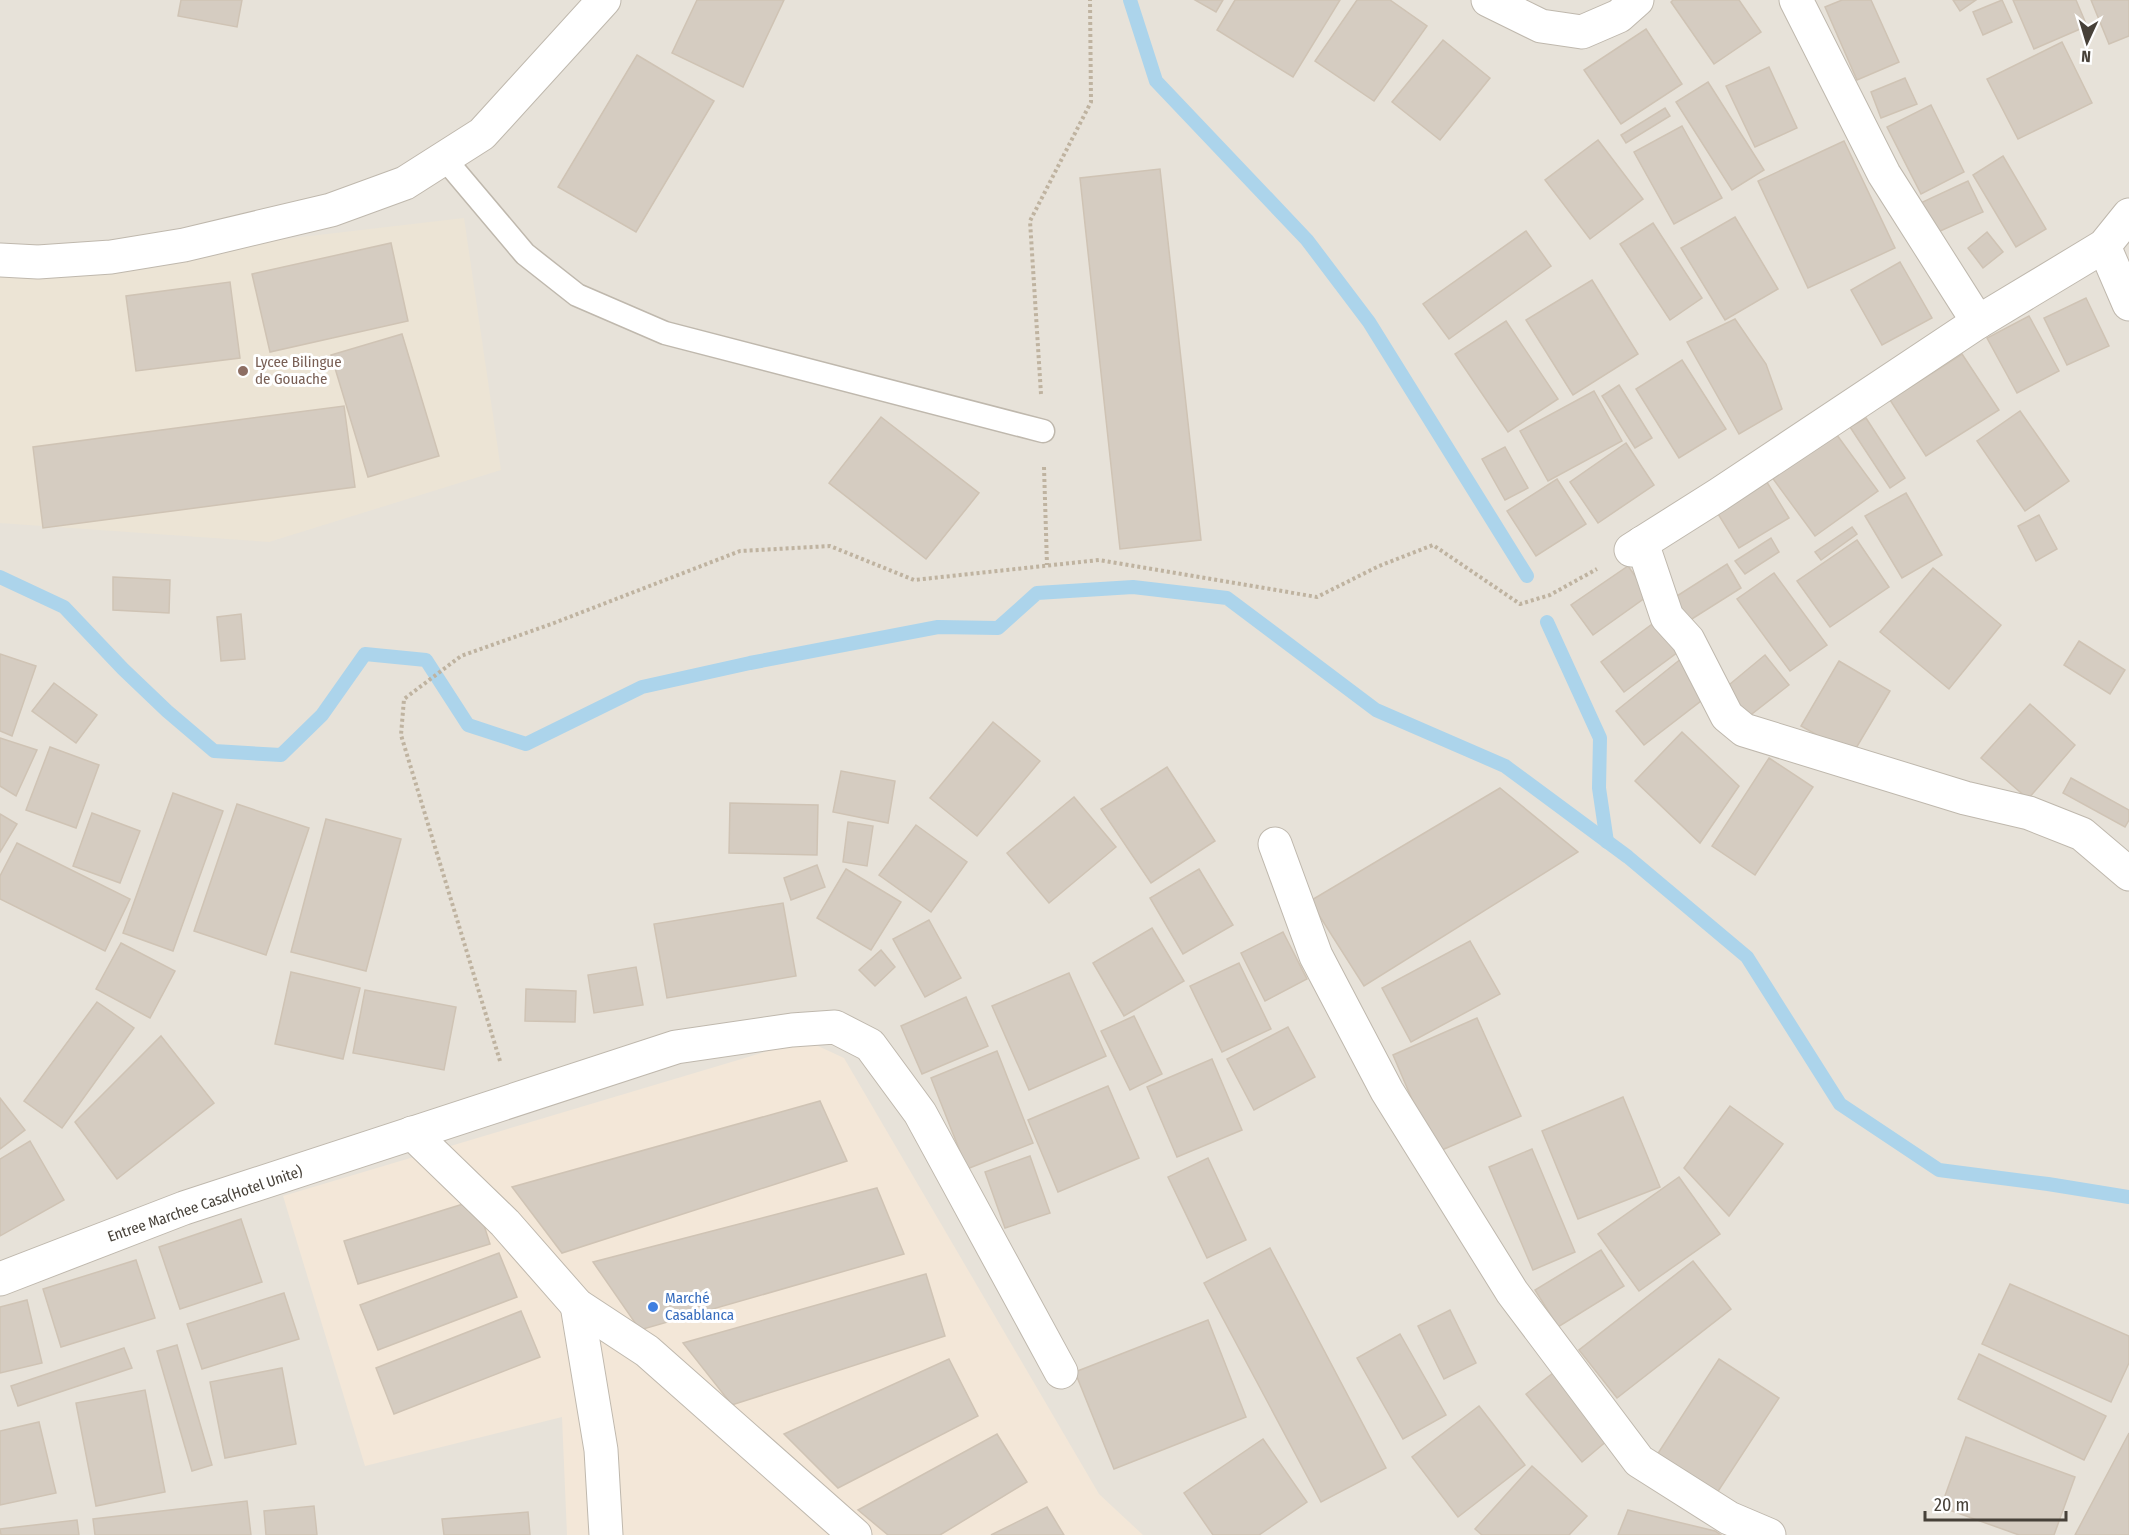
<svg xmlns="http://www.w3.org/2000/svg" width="2129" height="1535" font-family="'Fira Sans Condensed',sans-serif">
  <rect width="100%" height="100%" fill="#f4f0ea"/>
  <rect fill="#e7e2d9" x="0" y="0" width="2129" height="1535"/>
  <polygon fill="#f3e7d8" points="805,1040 844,1058 1099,1494 1143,1535 567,1535 562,1417 365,1466 283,1196"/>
  <polygon fill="#ece4d5" points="464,218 501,470 269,542 0,523 0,272"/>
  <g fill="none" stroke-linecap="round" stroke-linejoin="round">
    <g stroke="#acd4eb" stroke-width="14">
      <polyline points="1130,0 1156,81 1307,240 1369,322 1527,576"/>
      <polyline points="0,577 64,607 123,669 167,711 214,751 281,755 322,715 365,654 426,660 468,725 526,744 642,687 750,663 938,627 998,628 1037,593 1133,587 1227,598 1376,710 1505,766 1628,857 1747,957 1840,1104 1939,1170 2048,1184 2129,1197"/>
      <polyline points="1547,622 1600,738 1599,788 1607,842"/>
    </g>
  </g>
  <g fill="#d5ccc1" stroke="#cfc3b4" stroke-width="1.5">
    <polygon points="181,0 242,0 237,27 178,16"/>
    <polygon points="697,0 784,0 743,87 672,53"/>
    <polygon points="1195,0 1223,0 1216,12"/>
    <polygon points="1235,0 1340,0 1293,77 1217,30"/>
    <polygon points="1357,0 1390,0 1427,26 1374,101 1315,61"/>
    <polygon points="1673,0 1739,0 1761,32 1714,64 1671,2"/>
    <polygon points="1842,0 1871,0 1899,62 1857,80 1825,7"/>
    <polygon points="1953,0 1976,0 1960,11"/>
    <polygon points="2002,0 2012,22 1983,35 1973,12"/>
    <polygon points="2013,0 2076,0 2087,26 2034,49"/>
    <polygon points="2091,0 2129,0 2129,36 2109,44"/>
    <polygon points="1646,29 1682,84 1621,124 1584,70"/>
    <polygon points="1443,40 1490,78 1440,140 1392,102"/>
    <polygon points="2062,42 2092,103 2018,139 1987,79"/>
    <polygon points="637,55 714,101 636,232 558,187"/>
    <polygon points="1769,67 1797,128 1755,147 1726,86"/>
    <polygon points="1905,78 1917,104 1881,118 1871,92"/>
    <polygon points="1708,82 1764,170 1732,190 1676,102"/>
    <polygon points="1931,105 1964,172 1921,194 1887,127"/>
    <polygon points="1665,108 1670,116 1626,143 1621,135"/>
    <polygon points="1682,126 1722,198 1674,224 1634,152"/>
    <polygon points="1598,140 1643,199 1590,239 1545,180"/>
    <polygon points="1844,141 1895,248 1808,288 1758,181"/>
    <polygon points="2003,156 2046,229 2016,247 1973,175"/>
    <polygon points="1160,169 1201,540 1120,549 1080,178"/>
    <polygon points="1968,181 1983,212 1929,236 1914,206"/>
    <polygon points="1735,217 1778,289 1725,320 1681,248"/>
    <polygon points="1653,223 1702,298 1670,320 1620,244"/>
    <polygon points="1526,231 1551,266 1449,339 1423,304"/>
    <polygon points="1987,232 2003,252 1983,268 1968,248"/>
    <polygon points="391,243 408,321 270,352 252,274"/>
    <polygon points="1900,262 1932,318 1882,345 1851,290"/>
    <polygon points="1592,280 1638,354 1573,395 1526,320"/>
    <polygon points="230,282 240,358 136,371 126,296"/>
    <polygon points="2086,298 2109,346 2067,365 2044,318"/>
    <polygon points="2029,316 2059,371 2017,393 1987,338"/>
    <polygon points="1735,319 1766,364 1782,409 1739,434 1687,342"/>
    <polygon points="1506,321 1558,399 1508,432 1455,354"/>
    <polygon points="402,334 439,456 368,477 331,355"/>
    <polygon points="1962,354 1999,410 1926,456 1890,400"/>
    <polygon points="1682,360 1726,429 1679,458 1636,389"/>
    <polygon points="1619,385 1652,438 1635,448 1602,396"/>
    <polygon points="1594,391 1622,441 1548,481 1520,431"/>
    <polygon points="344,406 355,487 43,528 33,447"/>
    <polygon points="2020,411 2069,481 2025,511 1977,441"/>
    <polygon points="881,417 979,493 926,559 829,483"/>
    <polygon points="1866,418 1905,478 1890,488 1850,427"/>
    <polygon points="1834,431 1878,491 1815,536 1771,476"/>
    <polygon points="1626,443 1654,485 1598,523 1570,482"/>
    <polygon points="1505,447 1528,488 1505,500 1482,459"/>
    <polygon points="1557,479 1586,524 1536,556 1507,511"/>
    <polygon points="1765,479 1789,518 1739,548 1715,509"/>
    <polygon points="1906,493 1942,555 1902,578 1865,516"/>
    <polygon points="2039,515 2057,549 2036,561 2018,526"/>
    <polygon points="1852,527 1857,534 1821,560 1815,552"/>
    <polygon points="1771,538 1779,552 1745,574 1735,561"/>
    <polygon points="1857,540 1889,587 1830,627 1797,581"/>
    <polygon points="1727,564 1741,588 1684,624 1669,601"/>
    <polygon points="1628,566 1649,595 1593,635 1571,605"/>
    <polygon points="1933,568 2001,625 1949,689 1880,632"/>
    <polygon points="1774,573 1827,645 1790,671 1737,599"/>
    <polygon points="113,577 170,580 169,613 113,610"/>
    <polygon points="241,614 245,659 221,661 217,617"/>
    <polygon points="1659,619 1682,649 1624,692 1601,662"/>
    <polygon points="2079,641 2125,670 2110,694 2064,665"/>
    <polygon points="0,654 36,666 12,736 0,731"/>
    <polygon points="1765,655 1789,685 1748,717 1724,689"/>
    <polygon points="1682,658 1710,694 1644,745 1616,711"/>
    <polygon points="1839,661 1890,691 1852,755 1801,726"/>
    <polygon points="54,683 97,715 76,743 32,711"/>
    <polygon points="2030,704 2075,745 2028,799 1981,758"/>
    <polygon points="993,722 1040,761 977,836 930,798"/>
    <polygon points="1682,732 1739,786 1700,843 1635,781"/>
    <polygon points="0,738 37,750 16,796 0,786"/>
    <polygon points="50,747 99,765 76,828 26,810"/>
    <polygon points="1769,758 1813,787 1755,875 1712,846"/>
    <polygon points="1167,767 1215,841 1151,883 1101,809"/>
    <polygon points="841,771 895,781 888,823 833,812"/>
    <polygon points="2071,778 2129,810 2129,820 2125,827 2063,793"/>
    <polygon points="1500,788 1578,852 1364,986 1310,901"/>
    <polygon points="173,793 223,811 173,951 123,933"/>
    <polygon points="1074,797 1116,847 1049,903 1007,853"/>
    <polygon points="730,803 818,805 817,855 729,853"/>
    <polygon points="237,804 309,828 266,955 194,931"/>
    <polygon points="92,813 140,831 120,883 73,866"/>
    <polygon points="0,814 17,824 0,852"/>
    <polygon points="326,819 401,839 366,971 291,952"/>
    <polygon points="848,822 873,826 867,866 843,862"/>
    <polygon points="916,825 967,862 931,912 879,875"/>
    <polygon points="17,843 130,899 105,951 0,899 0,876"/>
    <polygon points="817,865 825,887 791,900 784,878"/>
    <polygon points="846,869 901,902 871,950 817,918"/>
    <polygon points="1199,869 1233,925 1183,954 1150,898"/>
    <polygon points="783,903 796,976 667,998 654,924"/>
    <polygon points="929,920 961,978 925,997 893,939"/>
    <polygon points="1152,928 1184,981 1124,1016 1093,963"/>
    <polygon points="1283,932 1307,979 1265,1001 1241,953"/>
    <polygon points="1470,941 1500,994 1411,1042 1382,988"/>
    <polygon points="121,943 175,971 150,1018 96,989"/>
    <polygon points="881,950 895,967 875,986 859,970"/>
    <polygon points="1239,963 1271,1029 1222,1052 1190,986"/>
    <polygon points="636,967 643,1005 594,1013 588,975"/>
    <polygon points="291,972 360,988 343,1059 275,1044"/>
    <polygon points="1069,973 1106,1056 1029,1090 992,1006"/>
    <polygon points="526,989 576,991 575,1022 525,1021"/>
    <polygon points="365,990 456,1007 444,1070 353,1053"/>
    <polygon points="966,997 988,1046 922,1074 901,1026"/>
    <polygon points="97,1002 134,1028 62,1128 24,1101"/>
    <polygon points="1134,1016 1162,1074 1130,1090 1101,1031"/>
    <polygon points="1477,1018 1521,1116 1435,1153 1393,1055"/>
    <polygon points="1288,1027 1315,1077 1254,1110 1227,1059"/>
    <polygon points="161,1036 214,1103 117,1179 75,1122"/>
    <polygon points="997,1051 1033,1143 967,1169 931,1078"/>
    <polygon points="1212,1059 1242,1130 1177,1157 1147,1087"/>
    <polygon points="1108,1086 1139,1158 1058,1192 1028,1120"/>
    <polygon points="1623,1097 1660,1187 1578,1219 1542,1131"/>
    <polygon points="0,1098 25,1130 0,1149"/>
    <polygon points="820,1101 847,1161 562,1253 512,1187"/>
    <polygon points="1730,1106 1783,1144 1729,1216 1684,1168"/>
    <polygon points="30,1141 64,1200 0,1236 0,1159"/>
    <polygon points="1532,1149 1575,1252 1533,1270 1489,1167"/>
    <polygon points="1030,1156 1050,1213 1005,1228 985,1172"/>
    <polygon points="1208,1158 1246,1240 1207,1258 1168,1177"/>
    <polygon points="1679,1177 1720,1234 1639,1291 1598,1234"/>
    <polygon points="877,1188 904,1254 640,1330 593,1262"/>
    <polygon points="476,1200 490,1244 358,1284 344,1241"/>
    <polygon points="241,1219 262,1282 180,1309 159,1247"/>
    <polygon points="1270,1248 1386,1468 1321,1502 1204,1283"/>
    <polygon points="1601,1250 1624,1286 1558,1327 1535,1290"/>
    <polygon points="499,1253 517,1297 378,1350 360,1305"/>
    <polygon points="136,1260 155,1318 61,1347 43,1289"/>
    <polygon points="1693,1261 1731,1309 1617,1398 1579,1350"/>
    <polygon points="926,1274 945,1336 732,1405 683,1343"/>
    <polygon points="2010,1284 2129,1336 2129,1363 2111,1402 1982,1344"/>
    <polygon points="284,1293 299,1339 202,1369 187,1324"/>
    <polygon points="27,1300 42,1363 0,1373 0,1307"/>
    <polygon points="1450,1310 1476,1363 1444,1379 1418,1326"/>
    <polygon points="521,1311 540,1357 394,1414 376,1368"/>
    <polygon points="1208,1320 1246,1417 1114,1469 1075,1372"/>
    <polygon points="1400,1334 1446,1415 1403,1439 1357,1358"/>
    <polygon points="177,1345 212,1465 192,1471 157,1351"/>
    <polygon points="124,1348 132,1368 18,1406 11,1386"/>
    <polygon points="1979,1354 2106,1416 2084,1460 1958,1399"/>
    <polygon points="949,1359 978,1416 838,1488 784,1434"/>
    <polygon points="1719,1359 1779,1398 1715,1496 1655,1458"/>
    <polygon points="282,1368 296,1444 225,1458 210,1382"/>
    <polygon points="1553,1373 1608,1440 1582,1462 1526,1394"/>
    <polygon points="145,1390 165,1492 96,1506 76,1403"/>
    <polygon points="1479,1406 1525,1465 1458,1517 1412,1457"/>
    <polygon points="39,1422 56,1493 0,1505 0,1431"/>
    <polygon points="2129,1433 2129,1535 2075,1535"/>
    <polygon points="997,1434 1027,1482 940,1535 888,1535 858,1510"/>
    <polygon points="1966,1437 2075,1477 2054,1535 2019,1535 1941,1507"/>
    <polygon points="1263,1439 1307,1502 1259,1535 1213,1535 1184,1493"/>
    <polygon points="1532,1466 1587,1516 1569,1535 1482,1535 1475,1529"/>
    <polygon points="247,1501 251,1535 95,1535 93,1519"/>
    <polygon points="314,1506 317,1535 266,1535 264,1511"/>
    <polygon points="1047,1507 1064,1535 991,1535"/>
    <polygon points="1628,1510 1715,1531 1721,1535 1618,1535"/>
    <polygon points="528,1512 530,1535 444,1535 442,1519"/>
    <polygon points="77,1520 79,1535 1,1535 0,1529"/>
  </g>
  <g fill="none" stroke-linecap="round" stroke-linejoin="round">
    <g stroke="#bfb8ad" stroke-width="25">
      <polyline id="service" points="444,158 525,254 577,295 665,333 1043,431"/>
    </g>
    <g stroke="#bfb8ad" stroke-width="35">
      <g id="minor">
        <polyline points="1488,0 1541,26 1582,32 1619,16 1637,0"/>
        <polyline points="1796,0 1884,174 1978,322"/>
        <polyline points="2104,246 2129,304"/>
        <polyline points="1642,543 1667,617 1688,640 1727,716 1744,730 1965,798 2029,813 2082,834 2129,874"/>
        <polyline points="1631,550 1718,495 1978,322 2104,246 2129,215"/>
        <polyline points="1275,844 1316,956 1387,1091 1512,1292 1639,1461 1729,1518 1769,1535"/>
        <polyline points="412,1133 505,1223 577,1305 647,1351 855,1535"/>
        <polyline points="0,1279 184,1208 676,1047 792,1030 835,1027 870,1045 920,1113 1061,1372"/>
        <polyline points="577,1305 601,1450 606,1535"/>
      </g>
    </g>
    <g stroke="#bfb8ad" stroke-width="35">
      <polyline id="tertiary" points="0,260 38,262 111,257 184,245 331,210 405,183 482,134 604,0"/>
    </g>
    <g stroke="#bfb3a0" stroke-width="4" stroke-dasharray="3 3" stroke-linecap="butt">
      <polyline points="1041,394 1030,221 1091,102 1090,0"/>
      <polyline points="1044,467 1047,565"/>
      <polyline points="500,1061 401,735 404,699 461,656 554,623 740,551 830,546 914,580 1099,560 1317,597 1379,566 1433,545 1520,604 1550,595 1597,569"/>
    </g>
    <use href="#service" stroke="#fff" stroke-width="22"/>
    <use href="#minor" stroke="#fff" stroke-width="33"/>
    <use href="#tertiary" stroke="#fff" stroke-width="33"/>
  </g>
  <circle fill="#8d6e63" stroke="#fff" stroke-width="2" cx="243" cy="371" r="6"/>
  <circle fill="#3f7fe0" stroke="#fff" stroke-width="2" cx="653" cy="1307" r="6"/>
  <g text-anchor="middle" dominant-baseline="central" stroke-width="6" stroke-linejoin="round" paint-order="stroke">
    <g font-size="15" fill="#785e54" stroke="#fff" text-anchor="start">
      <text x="255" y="362">Lycee Bilingue<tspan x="255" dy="17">de Gouache</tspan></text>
    </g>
    <g font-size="15" fill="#474139" stroke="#fff">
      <text transform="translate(205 1204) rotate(-19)">Entree Marchee Casa(Hotel Unite)</text>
    </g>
    <g font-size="15" fill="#366cbe" stroke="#fff" text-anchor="start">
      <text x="665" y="1298">Marché<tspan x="665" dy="17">Casablanca</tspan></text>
    </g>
  </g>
  <g transform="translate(2087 42) rotate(184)" stroke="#ffffff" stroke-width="4.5" paint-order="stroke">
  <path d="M0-4.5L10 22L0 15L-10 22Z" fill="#474139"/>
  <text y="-9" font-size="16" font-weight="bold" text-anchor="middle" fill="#474139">N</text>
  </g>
  <path d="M1925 1511v9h141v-9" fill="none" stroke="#474139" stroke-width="3"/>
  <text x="1934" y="1511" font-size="18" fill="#474139" stroke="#ffffff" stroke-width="4.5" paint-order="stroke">20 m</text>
</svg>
